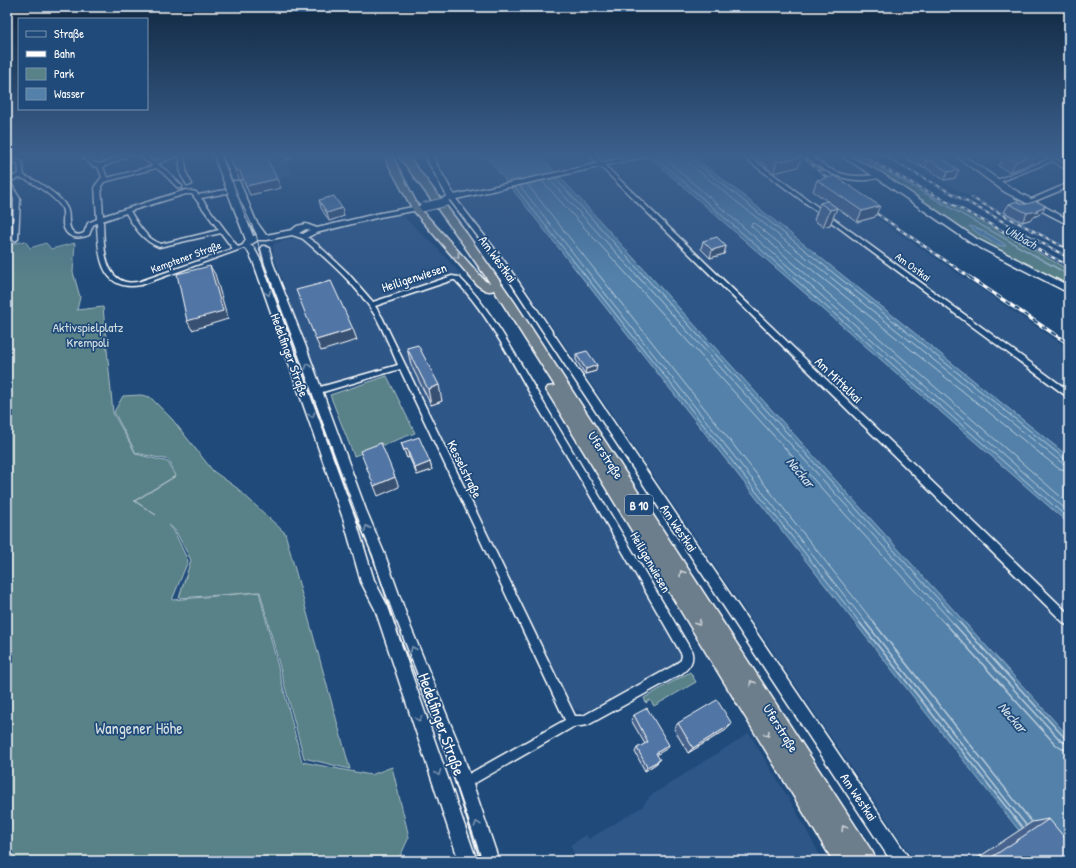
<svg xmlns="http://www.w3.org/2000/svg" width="1076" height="868" font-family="'Patrick Hand',sans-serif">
  <rect width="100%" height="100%" fill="#1f4a7a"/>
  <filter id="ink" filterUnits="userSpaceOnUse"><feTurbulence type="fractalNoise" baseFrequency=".025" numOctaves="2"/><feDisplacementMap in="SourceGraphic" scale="8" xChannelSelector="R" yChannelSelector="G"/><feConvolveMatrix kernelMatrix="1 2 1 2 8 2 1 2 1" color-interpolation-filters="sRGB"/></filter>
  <g filter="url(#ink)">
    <g fill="#2e5787">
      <polygon points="229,156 262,156 263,159 284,156 292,175 243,186"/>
      <polygon points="432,156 486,156 1043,861 915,861 569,351 504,258 453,191"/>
      <polygon points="541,156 648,156 1069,524 1069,737"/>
      <polygon points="694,156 786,156 1069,349 1069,457"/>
      <polygon points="811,156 835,156 862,170 863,174 856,177 848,176 825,165"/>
      <polygon points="895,156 951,156 981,178 1010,196 1069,228 1069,250"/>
      <polygon points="402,215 439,250 458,271 460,283 490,325 680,649 681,657 677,664 585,712 578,711 573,708 405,362 326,385 321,385 319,382 274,257 273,246 275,243"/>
      <polygon points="749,733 795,809 823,861 577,861 570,845 586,835 589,839 642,807 650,796"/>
    </g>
    <g fill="#598188" stroke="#acc0c4">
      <polygon points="849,156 860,156 922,191 959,208 1069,270 1069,287 995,249 964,231 897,183"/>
      <polygon points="25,241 30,248 46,243 51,249 75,243 73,272 80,297 77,310 103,307 113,413 136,454 168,462 175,476 134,501 156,515 135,501 176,476 169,460 136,453 114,412 123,396 141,395 150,397 172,419 213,471 237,488 285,533 350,769 304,758 260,592 179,598 191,560 175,530 169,525 174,531 188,561 172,600 259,592 302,762 371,775 392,767 409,837 398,861 7,861 7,245"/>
      <polygon points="387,376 415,433 354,456 330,395"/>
      <polygon points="690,672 696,682 654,706 650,700 646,703 644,698"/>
    </g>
    <g fill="#5381a9" stroke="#98b3cb">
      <polygon points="486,156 541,156 1069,737 1069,861 1043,861"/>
      <polygon points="648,156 694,156 1069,457 1069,524"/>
      <path d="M969,226C975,226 1004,242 1006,246C998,248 975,232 969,226Z"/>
    </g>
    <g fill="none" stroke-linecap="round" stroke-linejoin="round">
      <g stroke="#bacddd" stroke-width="1">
        <polyline points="654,156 1069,519"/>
        <polyline points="662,156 1069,512"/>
        <polyline points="687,156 687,161 691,165 1062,463 1069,465"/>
        <polyline points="692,156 694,161 1065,459 1069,460"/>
        <polyline points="555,178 961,624"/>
        <polyline points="549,179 954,624"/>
        <polyline points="542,181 945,624"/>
        <polyline points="527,184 875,624"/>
        <polyline points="520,186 867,624"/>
        <polyline points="515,187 861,624"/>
        <polyline points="1069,471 1058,468 754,223 751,224 751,226 1069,504"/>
      </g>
      <g stroke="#bacddd" stroke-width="1.5">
        <polyline points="860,623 1022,827"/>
        <polyline points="866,623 1026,825"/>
        <polyline points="874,623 1031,821"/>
        <polyline points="945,623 1056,745 1062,749 1069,750"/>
        <polyline points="953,623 1061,741 1069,744"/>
        <polyline points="960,623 1064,737 1069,739"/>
      </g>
      <polyline stroke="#98b3cb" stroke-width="1.5" points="859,156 1069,275"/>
      <g stroke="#fff" stroke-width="3">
        <g id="street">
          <path d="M81,156C90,156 91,163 100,164L121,156H128L103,167L107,178L153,166L140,156H146L153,162L169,156H177L157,164L167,171L182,186V188H178L163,173L156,168L104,182L101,186L103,216L186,190L196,192L198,195L225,190L227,191V193L201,198L238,247L246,244L249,246L141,285C100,293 98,253 97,223L93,225L89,235C78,240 65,238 63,224C63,218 64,213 62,208C57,199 29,178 19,178C16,178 13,180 11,182C13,189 17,193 20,199L18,239L15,241L13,240L14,199L7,186V177L9,178L19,174L18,163L7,160V158L22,161L24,176C37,180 65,198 68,211C70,218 67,227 73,232C76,236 80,235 84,233L88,223L97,219L95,186L102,177L98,167L93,166ZM186,194H192L219,230L161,244C146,239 138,224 130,211ZM126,213C134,227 143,241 159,247L221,233L233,249L138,282C134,282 130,283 126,282C102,276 104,241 103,222L102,221Z"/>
          <polygon points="179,156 184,156 187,175 192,184 191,185 187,185 181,175"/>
          <polygon points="286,156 290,156 290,158 286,159"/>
          <polygon points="590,156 595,156 1069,614 1069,626 1065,624"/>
          <polygon points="742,156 748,156 1069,391 1069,398"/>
          <path d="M806,156C814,156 820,163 828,168C845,177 861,178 880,174L883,176C879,178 873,179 868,180C845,182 822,172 806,156Z"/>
          <polygon points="1047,156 1051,156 1069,167 1069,171 1052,161 997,183 992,182 1049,159"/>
          <polygon points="1069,183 1069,187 1030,203 1025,202"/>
          <path d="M304,235L317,244L347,272L373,302L452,276L459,277C492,309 519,362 543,402C593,485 642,567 691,650C695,661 689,668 681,674L588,725L573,727L468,787L464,789L460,787L458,783L460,779L565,720L400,369L316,394L312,391L313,389L398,365C391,349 384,332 376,317C358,286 329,261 302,238L301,237ZM453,280H455C487,312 513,364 536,404C586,487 634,571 682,655L681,660L673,666L583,716H575L382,317L375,306Z"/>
        </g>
      </g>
      <g stroke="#fff" stroke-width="3">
        <g id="secondary">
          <path d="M214,156H221L253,236L257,235L248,221L232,183L233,181H239L240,183L256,221L266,235L292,230L297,226L306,224L317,228L380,213L424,205L428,207L424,209L380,217L316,233L304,239L292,235L267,240H258L250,245L254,248L261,261L356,521L374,580L388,607L477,861H459L375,609L361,582L344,521L253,261L248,251L242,246L246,240ZM306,229L310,230L303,234L299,233Z"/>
          <polygon points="425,156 432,156 454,195 633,156 647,156 456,199 505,262 907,855 910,861 891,861 498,263 450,200 445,201 441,199 447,196"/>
          <polygon points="841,156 849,156 883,174 977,239 1069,286 1069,293 971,243 877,178"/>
          <polygon points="956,156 964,156 1011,188 1069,220 1069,225 1005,192"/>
          <polygon points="262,246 265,246 269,248 273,264 306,347 366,510 385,555 411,628 462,752 499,861 481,861 446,752 397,628 373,555 354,510 296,347 265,264 261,248"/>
        </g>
      </g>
      <g stroke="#fff" stroke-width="3">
        <path id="highway" d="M384,156H392L418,206L485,281L490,283L454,231L399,156H408L462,227L515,303L873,853L876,861H833L548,393L546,390L548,387L555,386L494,290C488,293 483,289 477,285L413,210Z"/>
      </g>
      <use href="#street" fill="#1f4a7a" fill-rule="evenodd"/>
      <use href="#secondary" fill="#1f4a7a" fill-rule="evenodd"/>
      <use href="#highway" fill="#6c7d8b" fill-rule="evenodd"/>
      <polyline stroke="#fff" stroke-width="1" points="223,156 239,198 256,234 261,256 397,624"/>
      <polyline stroke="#fff" stroke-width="1.5" points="397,623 430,708 482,861"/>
      <g stroke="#fff" stroke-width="2.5">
        <g id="rail-far1">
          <polyline points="802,156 834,184"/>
          <polyline points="865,156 891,172 1069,266"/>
          <polyline points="884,156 1069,258"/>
          <polyline points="972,198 1069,250"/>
          <polyline points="867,207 971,278"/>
        </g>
      </g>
      <g stroke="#fff" stroke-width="3.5">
        <polyline id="rail" points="969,277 1069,344"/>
      </g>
      <use href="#rail-far1" stroke="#1f4a7a" stroke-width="1.5" stroke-dasharray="4" stroke-linecap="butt"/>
      <use href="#rail" stroke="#1f4a7a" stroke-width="2" stroke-dasharray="5.5" stroke-linecap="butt"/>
      <g stroke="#fff" stroke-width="10" stroke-linecap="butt">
        <polyline id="secondary-bridge" points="424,207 445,202"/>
      </g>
      <use href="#secondary-bridge" stroke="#1f4a7a" stroke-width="8"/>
    </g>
    <g fill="#46648d" stroke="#fff">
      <polygon points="229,156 281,188 250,195 243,180 239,180"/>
      <polygon points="753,156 801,156 798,167 773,173 767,168 767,166"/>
      <polygon points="903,156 944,156 942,159 959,170 955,178 944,180 925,167 921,167"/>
      <polygon points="1004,156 1036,156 1032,163 1009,172 998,166"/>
      <polygon points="817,180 875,217 857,222 813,191"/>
      <polygon points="319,200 342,208 344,216 329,221 321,208"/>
      <polygon points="820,203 837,208 830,225 823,227 814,220"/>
      <polygon points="1009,204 1040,214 1034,217 1032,219 1022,222 1004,212"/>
      <polygon points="1069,240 1069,248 1065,246"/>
      <polygon points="703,241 726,246 724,254 710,258 701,249"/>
      <polygon points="407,348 442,401 431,405 411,365"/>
      <polygon points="576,354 596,371 585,374 576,360"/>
      <polygon points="401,443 430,462 432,470 417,475 409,457 407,458"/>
      <polygon points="634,715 669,745 666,749 657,754 657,763 645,771 635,752 637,748 645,744 631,720"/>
      <polygon points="678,723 726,730 688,753 674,729"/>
      <polygon points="1049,819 1069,861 973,861 1032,822"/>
    </g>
    <g fill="#395173" stroke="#fff">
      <polygon points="150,156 159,156 152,159"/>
      <polygon points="1030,156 1036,156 1032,163 1009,172 1016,162"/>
      <polygon points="802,157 798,167 773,173 777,162"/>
      <polygon points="929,159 925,167 921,167 925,160"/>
      <polygon points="959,170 955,178 944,180 948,172"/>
      <polygon points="277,179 281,188 250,195 246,186"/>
      <polygon points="880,206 875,217 857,222 862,211"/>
      <polygon points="1046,206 1040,214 1034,217 1032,219 1022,222 1027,213"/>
      <polygon points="342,208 344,216 329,221 327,213"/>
      <polygon points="837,208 830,225 823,227 830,210"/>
      <polygon points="726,246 724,254 710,258 712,250"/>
      <polygon points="210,266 215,274 228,319 192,330 187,321"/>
      <polygon points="353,329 357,340 321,351 316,340"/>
      <polygon points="597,365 596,371 585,374 586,369"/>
      <polygon points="439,385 442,401 431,405 428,389"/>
      <polygon points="407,449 409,457 407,458 404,450"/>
      <polygon points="430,462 432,470 417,475 415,468"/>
      <polygon points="395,477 399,487 378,496 374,486"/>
      <polygon points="732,724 726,730 688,753 693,748"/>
      <polygon points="669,745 666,749 653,757 656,753"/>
      <polygon points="660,760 657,763 645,771 647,767"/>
    </g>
    <g fill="#5174a4" stroke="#fff">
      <polygon points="229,156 266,156 277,179 246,186 240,171 235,170"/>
      <polygon points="771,156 801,156 802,157 777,162 770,157 772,157"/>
      <polygon points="920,156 942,156 940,157 959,170 948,172 929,159 925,160"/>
      <polygon points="1005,156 1030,156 1016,162"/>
      <polygon points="835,176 880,206 862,211 817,180"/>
      <polygon points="334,196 342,208 327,213 319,200"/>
      <polygon points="827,201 837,208 830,210 820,203"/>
      <polygon points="1017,201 1022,204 1027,204 1036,201 1046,206 1036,210 1038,211 1027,213 1009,204"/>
      <polygon points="717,237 726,246 712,250 703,241"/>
      <polygon points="210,266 223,311 187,321 177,274"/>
      <polygon points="331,281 353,329 316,340 296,290"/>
      <polygon points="418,345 439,385 428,389 407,348"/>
      <polygon points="587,351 597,365 586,369 576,354"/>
      <polygon points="419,437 430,462 415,468 407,449 404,450 401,443"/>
      <polygon points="381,443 395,477 374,486 360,451"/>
      <polygon points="717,700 732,724 693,748 678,723"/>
      <polygon points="647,708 669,745 656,753 660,760 647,767 637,748 648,742 634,715"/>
      <polygon points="1049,819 1069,843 1069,861 986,861"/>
      <polygon points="451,858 452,861 445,861"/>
    </g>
    <defs><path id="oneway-chevron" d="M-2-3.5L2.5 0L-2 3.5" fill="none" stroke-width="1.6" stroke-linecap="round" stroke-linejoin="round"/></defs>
    <g stroke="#ccd2d6">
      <use href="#oneway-chevron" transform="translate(457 256) rotate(49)"/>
      <use href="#oneway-chevron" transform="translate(682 573) rotate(-122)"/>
      <use href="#oneway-chevron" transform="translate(698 623) rotate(58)"/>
      <use href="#oneway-chevron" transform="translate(752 683) rotate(-122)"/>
      <use href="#oneway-chevron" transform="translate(767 734) rotate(58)"/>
      <use href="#oneway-chevron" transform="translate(844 828) rotate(-122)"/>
    </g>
    <g stroke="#7992af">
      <use href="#oneway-chevron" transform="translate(268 293) rotate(72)"/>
      <use href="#oneway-chevron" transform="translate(308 366) rotate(-108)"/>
      <use href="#oneway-chevron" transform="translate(312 415) rotate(71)"/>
      <use href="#oneway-chevron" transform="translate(367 528) rotate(-113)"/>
      <use href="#oneway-chevron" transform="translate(413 649) rotate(-113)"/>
      <use href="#oneway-chevron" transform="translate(419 719) rotate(72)"/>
      <use href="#oneway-chevron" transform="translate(438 773) rotate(69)"/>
      <use href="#oneway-chevron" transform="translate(477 824) rotate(-109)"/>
    </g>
  </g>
  <linearGradient id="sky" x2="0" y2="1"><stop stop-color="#112943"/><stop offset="0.56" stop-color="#3c608d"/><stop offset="1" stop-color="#3c608d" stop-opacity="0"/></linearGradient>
  <rect width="1076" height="278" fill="url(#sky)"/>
  <g text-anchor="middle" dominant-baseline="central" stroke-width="3.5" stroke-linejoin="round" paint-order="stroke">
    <g font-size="11" fill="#fff" stroke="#1f4a7a">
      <text transform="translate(186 257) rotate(-20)">Kemptener Straße</text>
      <text transform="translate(913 267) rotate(36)">Am Ostkai</text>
    </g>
    <g font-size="12" font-style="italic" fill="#d4e0ea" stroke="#1f4a7a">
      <text transform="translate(1021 237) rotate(29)">Uhlbach</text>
    </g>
    <rect fill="#1f4a7a" stroke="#bcc9d7" stroke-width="1" x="625" y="495" width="28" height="20" rx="3"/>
    <g font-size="12" font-weight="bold" fill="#fff">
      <text x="639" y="505">B 10</text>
    </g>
    <g font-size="13" fill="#fff" stroke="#1f4a7a">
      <text transform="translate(498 259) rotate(54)">Am Westkai</text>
      <text transform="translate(414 277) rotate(-18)">Heiligenwiesen</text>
      <text transform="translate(290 355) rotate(70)">Hedelfinger Straße</text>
      <text transform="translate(839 380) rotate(44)">Am Mittelkai</text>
      <text transform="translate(606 455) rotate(57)">Uferstraße</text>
      <text transform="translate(465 469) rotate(64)">Kesselstraße</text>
      <text transform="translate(679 528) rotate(56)">Am Westkai</text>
      <text transform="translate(651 562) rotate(60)">Heiligenwiesen</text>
      <text transform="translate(781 728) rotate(58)">Uferstraße</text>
      <text transform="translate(859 797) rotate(56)">Am Westkai</text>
    </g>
    <g font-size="13" fill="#d6e0e1" stroke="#1f4a7a">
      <text x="88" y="327">Aktivspielplatz<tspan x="88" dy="15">Krempoli</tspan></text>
    </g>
    <g font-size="14" font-style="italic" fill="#d4e0ea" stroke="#1f4a7a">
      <text transform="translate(801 472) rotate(50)">Neckar</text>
      <text transform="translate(1013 717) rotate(49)">Neckar</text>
    </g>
    <g font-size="16" fill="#fff" stroke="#1f4a7a">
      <text transform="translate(442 724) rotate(70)">Hedelfinger Straße</text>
    </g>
    <g font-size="16" fill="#d6e0e1" stroke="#1f4a7a">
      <text x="139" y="728">Wangener Höhe</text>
    </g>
  </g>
  <rect width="1076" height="868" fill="none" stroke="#1f4a7a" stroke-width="24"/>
  <rect x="12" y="12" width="1052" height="844" fill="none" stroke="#fff" stroke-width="1.5" filter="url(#ink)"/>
  <rect x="18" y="18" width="130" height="92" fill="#1f4a7a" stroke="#7992af"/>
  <rect x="26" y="31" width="20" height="6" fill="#1f4a7a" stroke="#7992af"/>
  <text x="54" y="38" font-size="12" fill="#ffffff">Straße</text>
  <rect x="26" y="51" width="20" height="6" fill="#ffffff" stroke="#7992af"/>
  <text x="54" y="58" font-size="12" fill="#ffffff">Bahn</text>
  <rect x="26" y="68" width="20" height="12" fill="#598188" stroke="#7992af"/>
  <text x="54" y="78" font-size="12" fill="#ffffff">Park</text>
  <rect x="26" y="88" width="20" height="12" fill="#5381a9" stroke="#7992af"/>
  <text x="54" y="98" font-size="12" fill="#ffffff">Wasser</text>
</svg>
